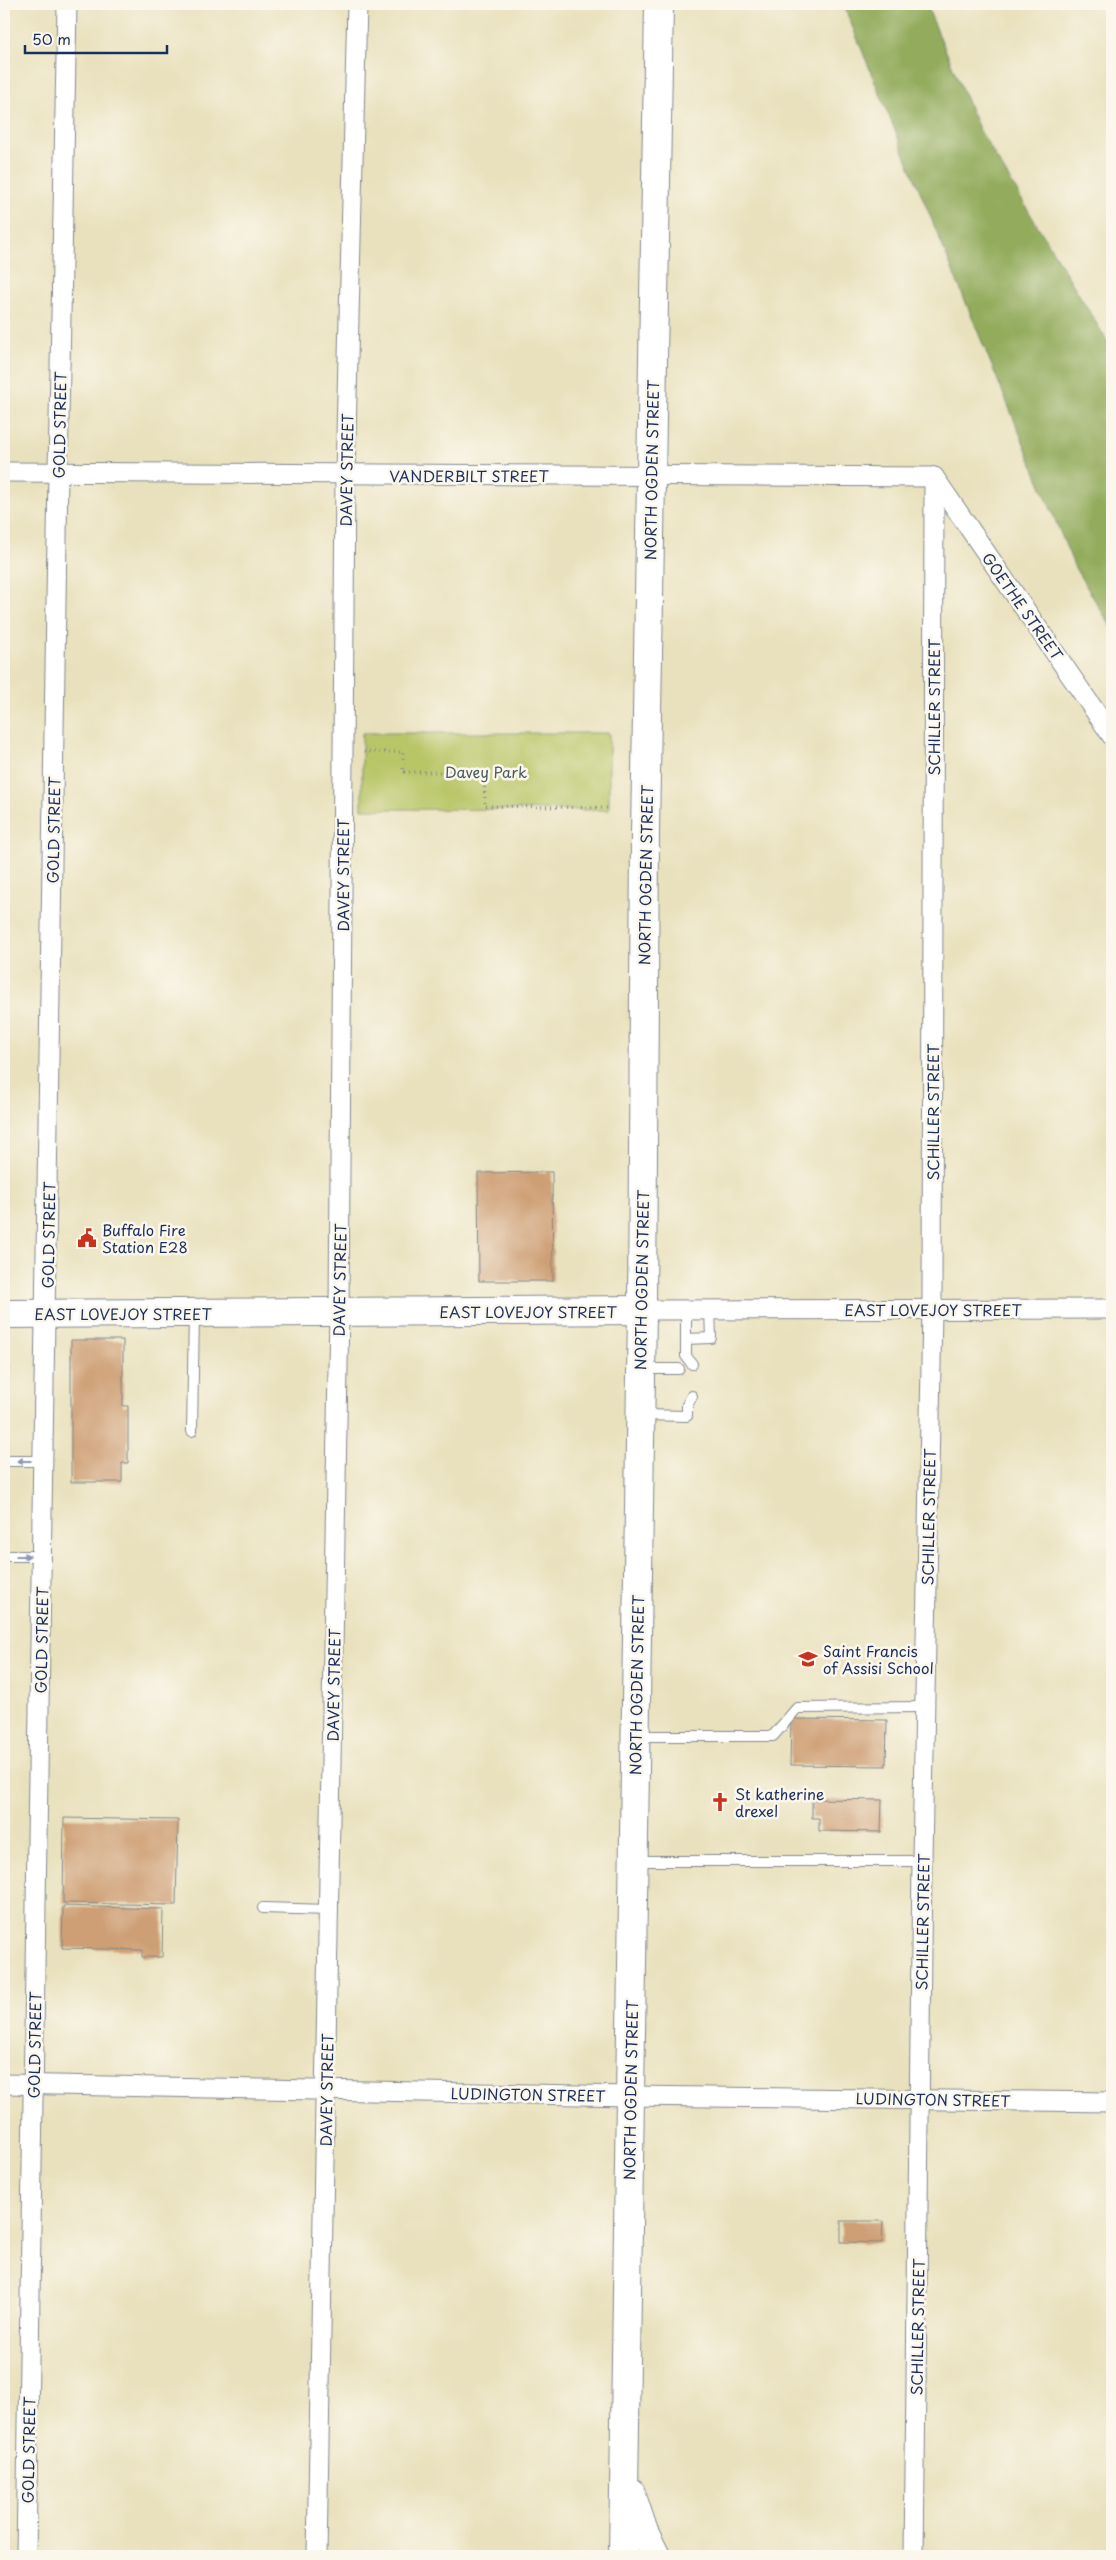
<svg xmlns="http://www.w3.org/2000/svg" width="1116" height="2560" font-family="'Playpen Sans',sans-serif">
  <rect width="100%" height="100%" fill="#fbf7ec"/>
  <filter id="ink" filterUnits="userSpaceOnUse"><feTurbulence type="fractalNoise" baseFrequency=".02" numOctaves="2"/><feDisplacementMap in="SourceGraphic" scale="10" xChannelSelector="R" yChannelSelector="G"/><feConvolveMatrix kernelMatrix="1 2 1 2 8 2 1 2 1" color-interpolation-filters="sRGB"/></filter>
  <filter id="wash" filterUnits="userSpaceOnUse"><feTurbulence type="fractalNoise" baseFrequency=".0096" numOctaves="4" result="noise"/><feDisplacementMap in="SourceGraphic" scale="20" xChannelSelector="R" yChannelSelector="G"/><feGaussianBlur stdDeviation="1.12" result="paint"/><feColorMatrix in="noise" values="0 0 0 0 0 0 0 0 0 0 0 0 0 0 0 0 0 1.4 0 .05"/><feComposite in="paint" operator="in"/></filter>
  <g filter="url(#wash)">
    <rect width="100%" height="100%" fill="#e9e1bd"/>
    <polygon fill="#b9c668" stroke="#6a7a63" points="362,733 609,733 609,810 362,809"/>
    <polygon fill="#92ab5c" stroke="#566d5d" points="843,4 926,4 979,129 1112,349 1112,628 1075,568"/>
    <g id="blocks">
      <g fill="#ce9f74">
        <polygon points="552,1172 553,1281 479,1281 478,1173"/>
        <polygon points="71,1340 123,1340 123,1406 128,1406 128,1463 122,1463 122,1482 71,1482"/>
        <polygon points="4,1350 8,1350 9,1371 4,1371"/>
        <polygon points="8,1423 8,1444 4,1444 4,1424"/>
        <polygon points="791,1719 887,1720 886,1766 790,1765"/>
        <polygon points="812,1799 882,1800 881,1832 819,1831 819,1818 812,1818"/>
        <polygon points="64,1818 178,1820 176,1905 63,1903"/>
        <polygon points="63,1906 163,1909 162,1957 142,1957 142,1950 62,1948"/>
        <polygon points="841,2221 883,2221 882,2243 841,2242"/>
      </g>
    </g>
  </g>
  <g filter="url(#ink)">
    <use href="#blocks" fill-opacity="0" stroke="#82888e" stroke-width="1"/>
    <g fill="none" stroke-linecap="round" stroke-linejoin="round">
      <g stroke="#82888e" stroke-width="12">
        <g id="lane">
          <polyline points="686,1310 686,1356 692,1364"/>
          <polyline points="686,1339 711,1338 710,1310"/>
          <polyline points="641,1369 679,1369"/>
          <polyline points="642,1415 687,1416 687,1405 692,1396"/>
          <polyline points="192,1431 194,1314"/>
          <polyline points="4,1461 44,1461"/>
          <polyline points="4,1556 42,1556"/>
          <polyline points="637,1736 773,1736 797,1708 925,1707"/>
          <polyline points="635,1861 922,1861"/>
          <polyline points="263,1908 329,1910"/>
        </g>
      </g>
      <g stroke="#82888e" stroke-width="21">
        <g id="street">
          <polyline points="4,472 934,477"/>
          <polyline points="934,477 1112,736"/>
          <polyline points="642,1310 1112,1309"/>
          <polyline points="4,2084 629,2096 1112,2102"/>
          <polyline points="26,2556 58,472 67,4"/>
          <polyline points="317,2556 339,1311 345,475 357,4"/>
          <polyline points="914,2556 922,1861 932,1309 934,477"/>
        </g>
      </g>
      <g stroke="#82888e" stroke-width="30">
        <g id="secondary">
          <polyline points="4,1314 642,1310"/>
          <polyline points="631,2493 644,2532 656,2556"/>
          <polyline points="623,2556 642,1310 645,833 659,4"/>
        </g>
      </g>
      <polyline stroke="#82888e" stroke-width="3" stroke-dasharray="1 4" stroke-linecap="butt" points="364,752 403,752 403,772 484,772 485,806 607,808"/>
      <use href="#lane" stroke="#fff" stroke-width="10"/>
      <use href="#street" stroke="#fff" stroke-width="19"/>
      <use href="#secondary" stroke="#fff" stroke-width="28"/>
    </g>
    <defs><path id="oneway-solid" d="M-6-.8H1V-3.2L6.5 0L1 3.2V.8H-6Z" transform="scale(1.25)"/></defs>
    <g fill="#8d97ae">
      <use href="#oneway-solid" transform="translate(24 1461) rotate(180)"/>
      <use href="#oneway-solid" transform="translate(23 1556)"/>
    </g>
  </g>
  <defs>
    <g id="civic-bare" transform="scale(1.5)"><path d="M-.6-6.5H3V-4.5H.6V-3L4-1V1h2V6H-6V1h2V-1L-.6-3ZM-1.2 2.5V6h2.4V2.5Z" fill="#c8321e" stroke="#fbf7ec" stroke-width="2.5" paint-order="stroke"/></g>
    <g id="school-bare" transform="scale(1.5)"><path d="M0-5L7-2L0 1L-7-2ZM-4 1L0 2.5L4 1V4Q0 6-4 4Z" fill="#c8321e" stroke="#fbf7ec" stroke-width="2.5" paint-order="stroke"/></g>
    <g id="church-bare" transform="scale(1.5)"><path d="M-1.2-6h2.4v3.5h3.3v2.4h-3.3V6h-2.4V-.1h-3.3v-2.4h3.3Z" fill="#c8321e" stroke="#fbf7ec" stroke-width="2.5" paint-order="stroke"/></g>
  </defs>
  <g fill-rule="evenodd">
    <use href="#civic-bare" x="87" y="1238"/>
    <use href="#school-bare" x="808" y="1659"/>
    <use href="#church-bare" x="720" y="1802"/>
  </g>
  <g text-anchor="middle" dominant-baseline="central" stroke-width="5" stroke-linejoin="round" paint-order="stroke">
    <g font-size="15" fill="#1b2f5e" stroke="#fbf7ec">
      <text transform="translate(59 425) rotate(-89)">GOLD STREET</text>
      <text transform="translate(346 470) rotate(-89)">DAVEY STREET</text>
      <text transform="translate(651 470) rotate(-89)">NORTH OGDEN STREET</text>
      <text x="469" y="475">VANDERBILT STREET</text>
      <text transform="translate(1023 606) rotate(55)">GOETHE STREET</text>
      <text transform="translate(933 707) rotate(-90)">SCHILLER STREET</text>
      <text transform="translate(53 830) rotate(-89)">GOLD STREET</text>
      <text transform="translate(342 875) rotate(-90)">DAVEY STREET</text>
      <text transform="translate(645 875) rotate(-89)">NORTH OGDEN STREET</text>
      <text transform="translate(932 1112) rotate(-90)">SCHILLER STREET</text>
      <text transform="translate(48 1235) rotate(-89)">GOLD STREET</text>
      <text transform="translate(339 1280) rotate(-89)">DAVEY STREET</text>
      <text transform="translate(641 1280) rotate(-89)">NORTH OGDEN STREET</text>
      <text x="933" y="1309">EAST LOVEJOY STREET</text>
      <text x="528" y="1311">EAST LOVEJOY STREET</text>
      <text x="123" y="1313">EAST LOVEJOY STREET</text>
      <text transform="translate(928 1517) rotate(-89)">SCHILLER STREET</text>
      <text transform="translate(41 1640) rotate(-89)">GOLD STREET</text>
      <text transform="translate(333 1685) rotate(-89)">DAVEY STREET</text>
      <text transform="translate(636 1685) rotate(-89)">NORTH OGDEN STREET</text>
      <text transform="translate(922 1922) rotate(-89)">SCHILLER STREET</text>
      <text transform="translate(34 2045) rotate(-89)">GOLD STREET</text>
      <text transform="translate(326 2090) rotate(-89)">DAVEY STREET</text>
      <text transform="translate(630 2090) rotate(-89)">NORTH OGDEN STREET</text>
      <text transform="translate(528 2094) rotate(1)">LUDINGTON STREET</text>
      <text transform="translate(933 2099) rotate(1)">LUDINGTON STREET</text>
      <text transform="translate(917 2327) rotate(-89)">SCHILLER STREET</text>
      <text transform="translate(28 2450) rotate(-89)">GOLD STREET</text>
    </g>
    <g font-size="15" fill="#4a5c61" stroke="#fbf7ec">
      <text x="486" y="771">Davey Park</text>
    </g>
    <g font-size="15" fill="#1b2f5e" stroke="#fbf7ec" text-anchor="start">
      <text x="102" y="1229">Buffalo Fire<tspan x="102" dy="17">Station E28</tspan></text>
      <text x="823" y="1650">Saint Francis<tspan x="823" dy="17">of Assisi School</tspan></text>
      <text x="735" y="1793">St katherine<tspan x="735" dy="17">drexel</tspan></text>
    </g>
  </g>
  <rect width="1116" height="2560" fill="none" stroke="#fbf7ec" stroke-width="20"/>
  <path d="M25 45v8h142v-8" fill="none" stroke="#1b2f5e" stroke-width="2.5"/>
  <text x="32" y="45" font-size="15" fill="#1b2f5e" stroke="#fbf7ec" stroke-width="4" paint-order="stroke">50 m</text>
</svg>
